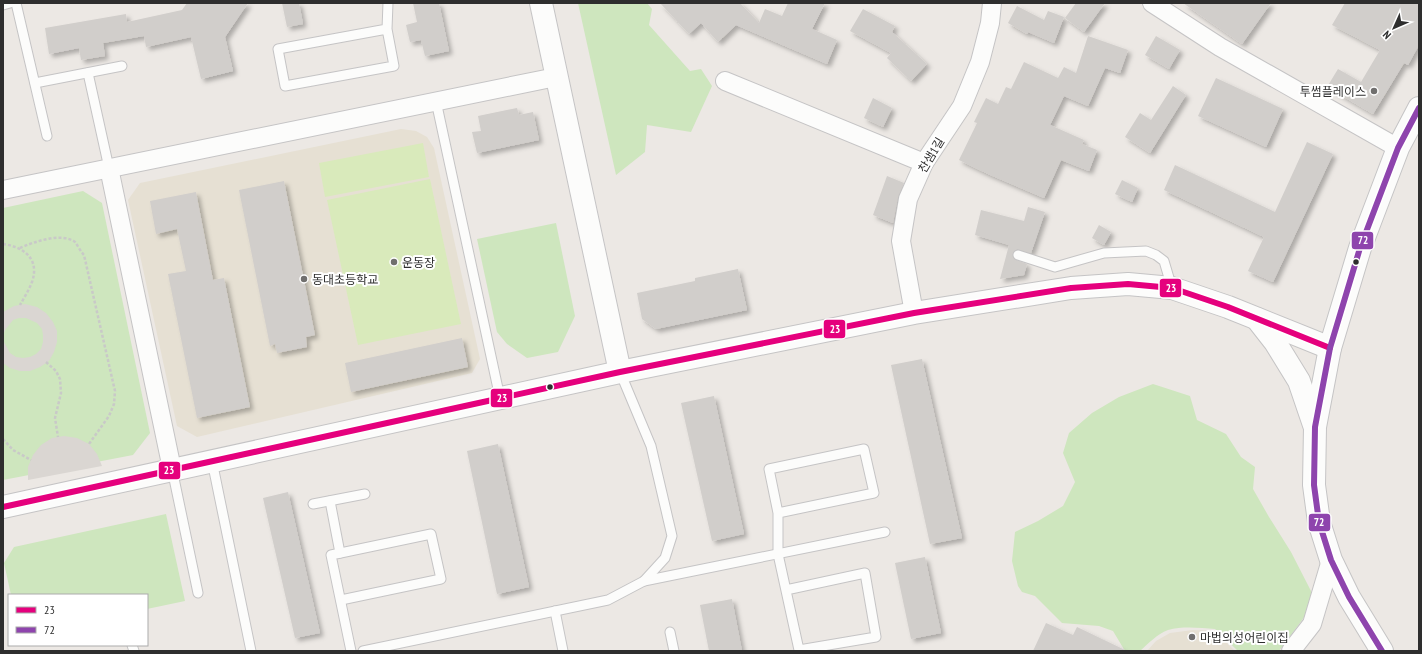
<svg xmlns="http://www.w3.org/2000/svg" width="1422" height="654" font-family="'PT Sans Narrow','Noto Sans KR',sans-serif">
  <defs>
    <filter id="shadow"><feDropShadow dx="3.5" dy="3.5" stdDeviation="2" flood-color="#0004"/></filter>
  </defs>
  <rect width="100%" height="100%" fill="#ece8e4"/>
  <g fill="#e6e0d3">
    <polygon points="401,129 416,131 427,137 434,148 480,359 472,373 197,437 177,426 128,200 140,183"/>
    <polygon points="1193,630 1215,631 1235,651 1147,651 1156,641 1170,633"/>
  </g>
  <g fill="#cee6be">
    <polygon points="578,3 647,3 652,9 649,25 690,71 701,69 712,86 691,132 647,125 645,152 616,175"/>
    <polygon points="83,191 102,203 150,433 133,455 3,480 3,208"/>
    <polygon points="556,223 575,316 558,352 527,358 507,344 497,332 477,239"/>
    <path d="M1153,384L1190,396L1197,420L1226,434L1241,457L1255,467L1253,489L1269,517L1291,552L1311,591V608L1279,651H1238L1215,629C1200,628 1183,626 1168,630C1157,634 1148,644 1140,651H1125L1113,631L1099,626L1062,623L1035,596L1022,592L1018,586L1012,561L1015,532L1038,521L1063,506L1075,482L1063,453L1069,433L1092,413L1119,397Z"/>
    <polygon points="166,514 185,601 147,609 147,595 11,595 4,563 14,547"/>
  </g>
  <g fill="#d9eabb">
    <polygon points="423,143 429,177 325,197 319,163"/>
    <polygon points="430,179 461,324 358,345 327,200"/>
  </g>
  <g fill="#dad6d2" fill-rule="evenodd">
    <path d="M25,304L37,307L46,313L53,322L57,331V342L54,352L49,361L40,367L30,371H20L10,368L3,363V312L14,306ZM19,318H26L37,323L42,329L43,335V342L41,349L36,354L30,357L23,358L16,357L10,353L4,342L3,336L5,330L13,320Z"/>
    <polygon points="64,436 77,438 89,444 97,454 102,466 28,480 28,467 33,455 41,445 52,438"/>
  </g>
  <g fill="#d1cecb" filter="url(#shadow)">
    <polygon points="187,3 248,3 225,37 233,71 201,79 191,37 146,47 144,36 103,43 105,56 81,60 79,48 49,54 45,28 126,14 127,22 182,10"/>
    <polygon points="282,3 299,3 303,24 287,27"/>
    <polygon points="413,3 439,3 449,51 425,56 421,40 410,42 406,25 417,22"/>
    <polygon points="660,3 740,3 759,23 765,9 782,16 788,3 825,3 812,29 837,40 827,64 736,25 718,42 701,23 689,34"/>
    <polygon points="1076,3 1105,3 1084,32 1065,18"/>
    <polygon points="1183,3 1271,3 1242,44"/>
    <polygon points="1345,3 1419,3 1419,45 1408,65 1404,63 1373,114 1327,87 1338,69 1361,82 1380,50 1332,25"/>
    <polygon points="1017,6 1044,20 1048,11 1064,17 1054,43 1028,32 1027,34 1008,23"/>
    <polygon points="863,9 895,26 892,32 927,64 911,81 887,58 891,53 850,31"/>
    <polygon points="1088,36 1128,50 1120,73 1105,68 1088,106 1064,96 1050,125 1084,140 1082,144 1097,150 1089,171 1061,160 1044,198 988,174 959,160 977,123 974,122 986,98 998,104 1006,87 1011,89 1024,62 1058,78 1064,67 1076,73"/>
    <polygon points="1156,36 1180,50 1169,69 1145,55"/>
    <polygon points="1216,78 1283,109 1266,147 1198,116"/>
    <polygon points="1173,86 1186,95 1150,153 1125,137 1140,113 1151,120"/>
    <polygon points="873,98 892,108 883,127 864,118"/>
    <polygon points="517,108 519,115 533,112 539,140 477,153 472,132 481,131 478,116"/>
    <polygon points="1307,142 1333,154 1273,282 1248,271 1264,237 1164,190 1175,165 1275,212"/>
    <polygon points="887,176 904,183 898,197 893,223 873,215"/>
    <polygon points="1122,180 1138,188 1132,202 1115,194"/>
    <polygon points="284,181 315,335 306,337 307,347 277,353 275,344 270,346 239,190"/>
    <polygon points="196,192 213,280 224,278 250,407 197,418 168,274 186,271 177,229 156,234 150,201"/>
    <polygon points="1028,207 1045,212 1031,253 1017,249 1012,254 1014,259 1027,264 1024,275 1000,279 1009,245 975,235 981,210 1024,221"/>
    <polygon points="1099,225 1111,232 1104,245 1092,238"/>
    <polygon points="738,269 747,310 656,329 642,319 637,293 695,281 695,278"/>
    <polygon points="462,338 468,367 351,392 345,363"/>
    <polygon points="922,359 962,538 930,544 891,365"/>
    <polygon points="714,396 744,534 712,541 681,403"/>
    <polygon points="498,444 529,587 497,594 467,451"/>
    <polygon points="288,492 320,633 295,638 263,498"/>
    <polygon points="925,557 941,633 911,639 895,563"/>
    <polygon points="732,599 742,651 709,651 700,605"/>
    <polygon points="1046,623 1073,635 1077,627 1127,651 1033,651"/>
  </g>
  <g fill="none" stroke-linecap="round" stroke-linejoin="round">
    <g stroke="#c5c4c5" stroke-width="11">
      <g id="lane">
        <polyline points="16,3 47,136"/>
        <polyline points="3,5 10,3"/>
        <polyline points="387,29 278,49 285,86 394,66 387,29 388,3"/>
        <polyline points="88,73 109,168"/>
        <polyline points="35,83 122,66"/>
        <polyline points="436,101 500,398"/>
        <polyline points="1018,255 1055,267 1104,253 1146,251 1156,255 1164,261 1172,288"/>
        <polyline points="212,461 251,651"/>
        <polyline points="172,469 198,593"/>
        <polyline points="330,501 340,553"/>
        <polyline points="313,504 365,494"/>
        <polyline points="778,513 874,493 864,449 769,469 778,513 778,554 799,650 876,637 865,573 786,590"/>
        <polyline points="644,581 885,532"/>
        <polyline points="341,600 441,579 431,534 331,555 351,651"/>
        <polyline points="555,611 563,651"/>
        <polyline points="670,632 674,651"/>
        <polyline points="132,645 134,651"/>
        <polyline points="363,651 608,600 644,581 665,558 672,536 651,446 620,372"/>
      </g>
    </g>
    <g stroke="#c5c4c5" stroke-width="20">
      <g id="street">
        <polyline points="1152,3 1220,47 1398,148"/>
        <polyline points="725,81 924,163"/>
        <polyline points="109,168 172,469"/>
        <polyline points="3,190 556,77"/>
        <polyline points="914,313 901,241 908,199 924,163 962,106 980,62 990,23 992,3"/>
        <polyline points="1291,651 1312,624 1331,560"/>
      </g>
    </g>
    <g stroke="#c5c4c5" stroke-width="24">
      <g id="secondary">
        <polyline points="541,3 620,372"/>
        <polyline points="1257,319 1275,342 1299,381 1314,425"/>
        <polyline points="3,507 620,372 914,313 1071,288 1128,284 1172,288 1228,307 1330,348"/>
        <polyline points="1382,651 1349,597 1331,560 1319,522 1314,485 1315,427 1330,348 1360,248 1398,148 1419,108"/>
      </g>
    </g>
    <g stroke="#c9c9c8" stroke-width="2.5" stroke-dasharray="3 2" stroke-linecap="butt">
      <path d="M3,244C24,247 40,259 32,282C29,290 24,298 20,305"/>
      <path d="M20,248C33,242 62,232 75,242C78,246 81,252 84,255L115,391L114,404L109,416L89,444"/>
      <polyline points="46,362 56,371 60,379 61,393 55,418 58,437"/>
      <polyline points="3,439 13,450 31,460"/>
    </g>
    <use href="#lane" stroke="#fcfcfb" stroke-width="9"/>
    <use href="#street" stroke="#fcfcfb" stroke-width="18"/>
    <use href="#secondary" stroke="#fcfcfb" stroke-width="22"/>
    <g stroke="#fff" stroke-width="9">
      <polyline id="bus-1" points="3,507 620,372 914,313 1071,288 1128,284 1172,288 1228,307 1330,348"/>
    </g>
    <g stroke="#fff" stroke-width="9">
      <polyline id="bus-2" points="1382,651 1349,597 1331,560 1319,522 1314,485 1315,427 1330,348 1360,248 1398,148 1419,108"/>
    </g>
    <use href="#bus-1" stroke="#e5007d" stroke-width="6"/>
    <use href="#bus-2" stroke="#8e44ad" stroke-width="6"/>
  </g>
  <g fill="#706f6e" stroke="#fff" stroke-width="1.5">
    <circle cx="1374" cy="91" r="4"/>
    <circle cx="394" cy="262" r="4"/>
    <circle cx="304" cy="279" r="4"/>
    <circle cx="1192" cy="637" r="4"/>
  </g>
  <g fill="#2e2e2e" stroke="#fff" stroke-width="1.5">
    <circle cx="1356" cy="262" r="3.5"/>
    <circle cx="550" cy="387" r="3.5"/>
  </g>
  <g text-anchor="middle" dominant-baseline="central" stroke-width="4" stroke-linejoin="round" paint-order="stroke">
    <g font-size="12" fill="#2e2e2e" stroke="#fff" text-anchor="start">
      <text x="1366" y="91" text-anchor="end">투썸플레이스</text>
      <text x="402" y="262">운동장</text>
      <text x="312" y="279">동대초등학교</text>
      <text x="1200" y="637">마법의성어린이집</text>
    </g>
    <g font-size="12" fill="#2e2e2e" stroke="#fff">
      <text transform="translate(931 155) rotate(-59)">찬샘1길</text>
    </g>
  </g>
  <g stroke="#fff" stroke-width="1.5">
    <rect x="1351" y="231" width="23" height="19" rx="4" fill="#8e44ad"/>
    <rect x="1159" y="278" width="23" height="20" rx="4" fill="#e5007d"/>
    <rect x="823" y="319" width="23" height="20" rx="4" fill="#e5007d"/>
    <rect x="490" y="388" width="23" height="20" rx="4" fill="#e5007d"/>
    <rect x="158" y="461" width="23" height="19" rx="4" fill="#e5007d"/>
    <rect x="1308" y="513" width="23" height="19" rx="4" fill="#8e44ad"/>
  </g>
  <g font-size="11" text-anchor="middle" font-weight="bold" fill="#fff">
    <text x="1363" y="244">72</text>
    <text x="1171" y="292">23</text>
    <text x="835" y="333">23</text>
    <text x="502" y="402">23</text>
    <text x="169" y="474">23</text>
    <text x="1319" y="526">72</text>
  </g>
  <rect width="1422" height="654" fill="none" stroke="#2e2e2e" stroke-width="8"/>
  <rect x="8" y="594" width="140" height="52" fill="#ffffff" stroke="#ababab"/>
  <rect x="16" y="607" width="20" height="6" fill="#e5007d" stroke="#ababab"/>
  <text x="44" y="614" font-size="12" fill="#2e2e2e">23</text>
  <rect x="16" y="627" width="20" height="6" fill="#8e44ad" stroke="#ababab"/>
  <text x="44" y="634" font-size="12" fill="#2e2e2e">72</text>
  <g transform="translate(1394 28) rotate(225)" stroke="#ffffff" stroke-width="3" paint-order="stroke">
  <path d="M0-3L7 15L0 10L-7 15Z" fill="#2e2e2e"/>
  <text y="-6" font-size="11" font-weight="bold" text-anchor="middle" fill="#2e2e2e">N</text>
  </g>
</svg>
